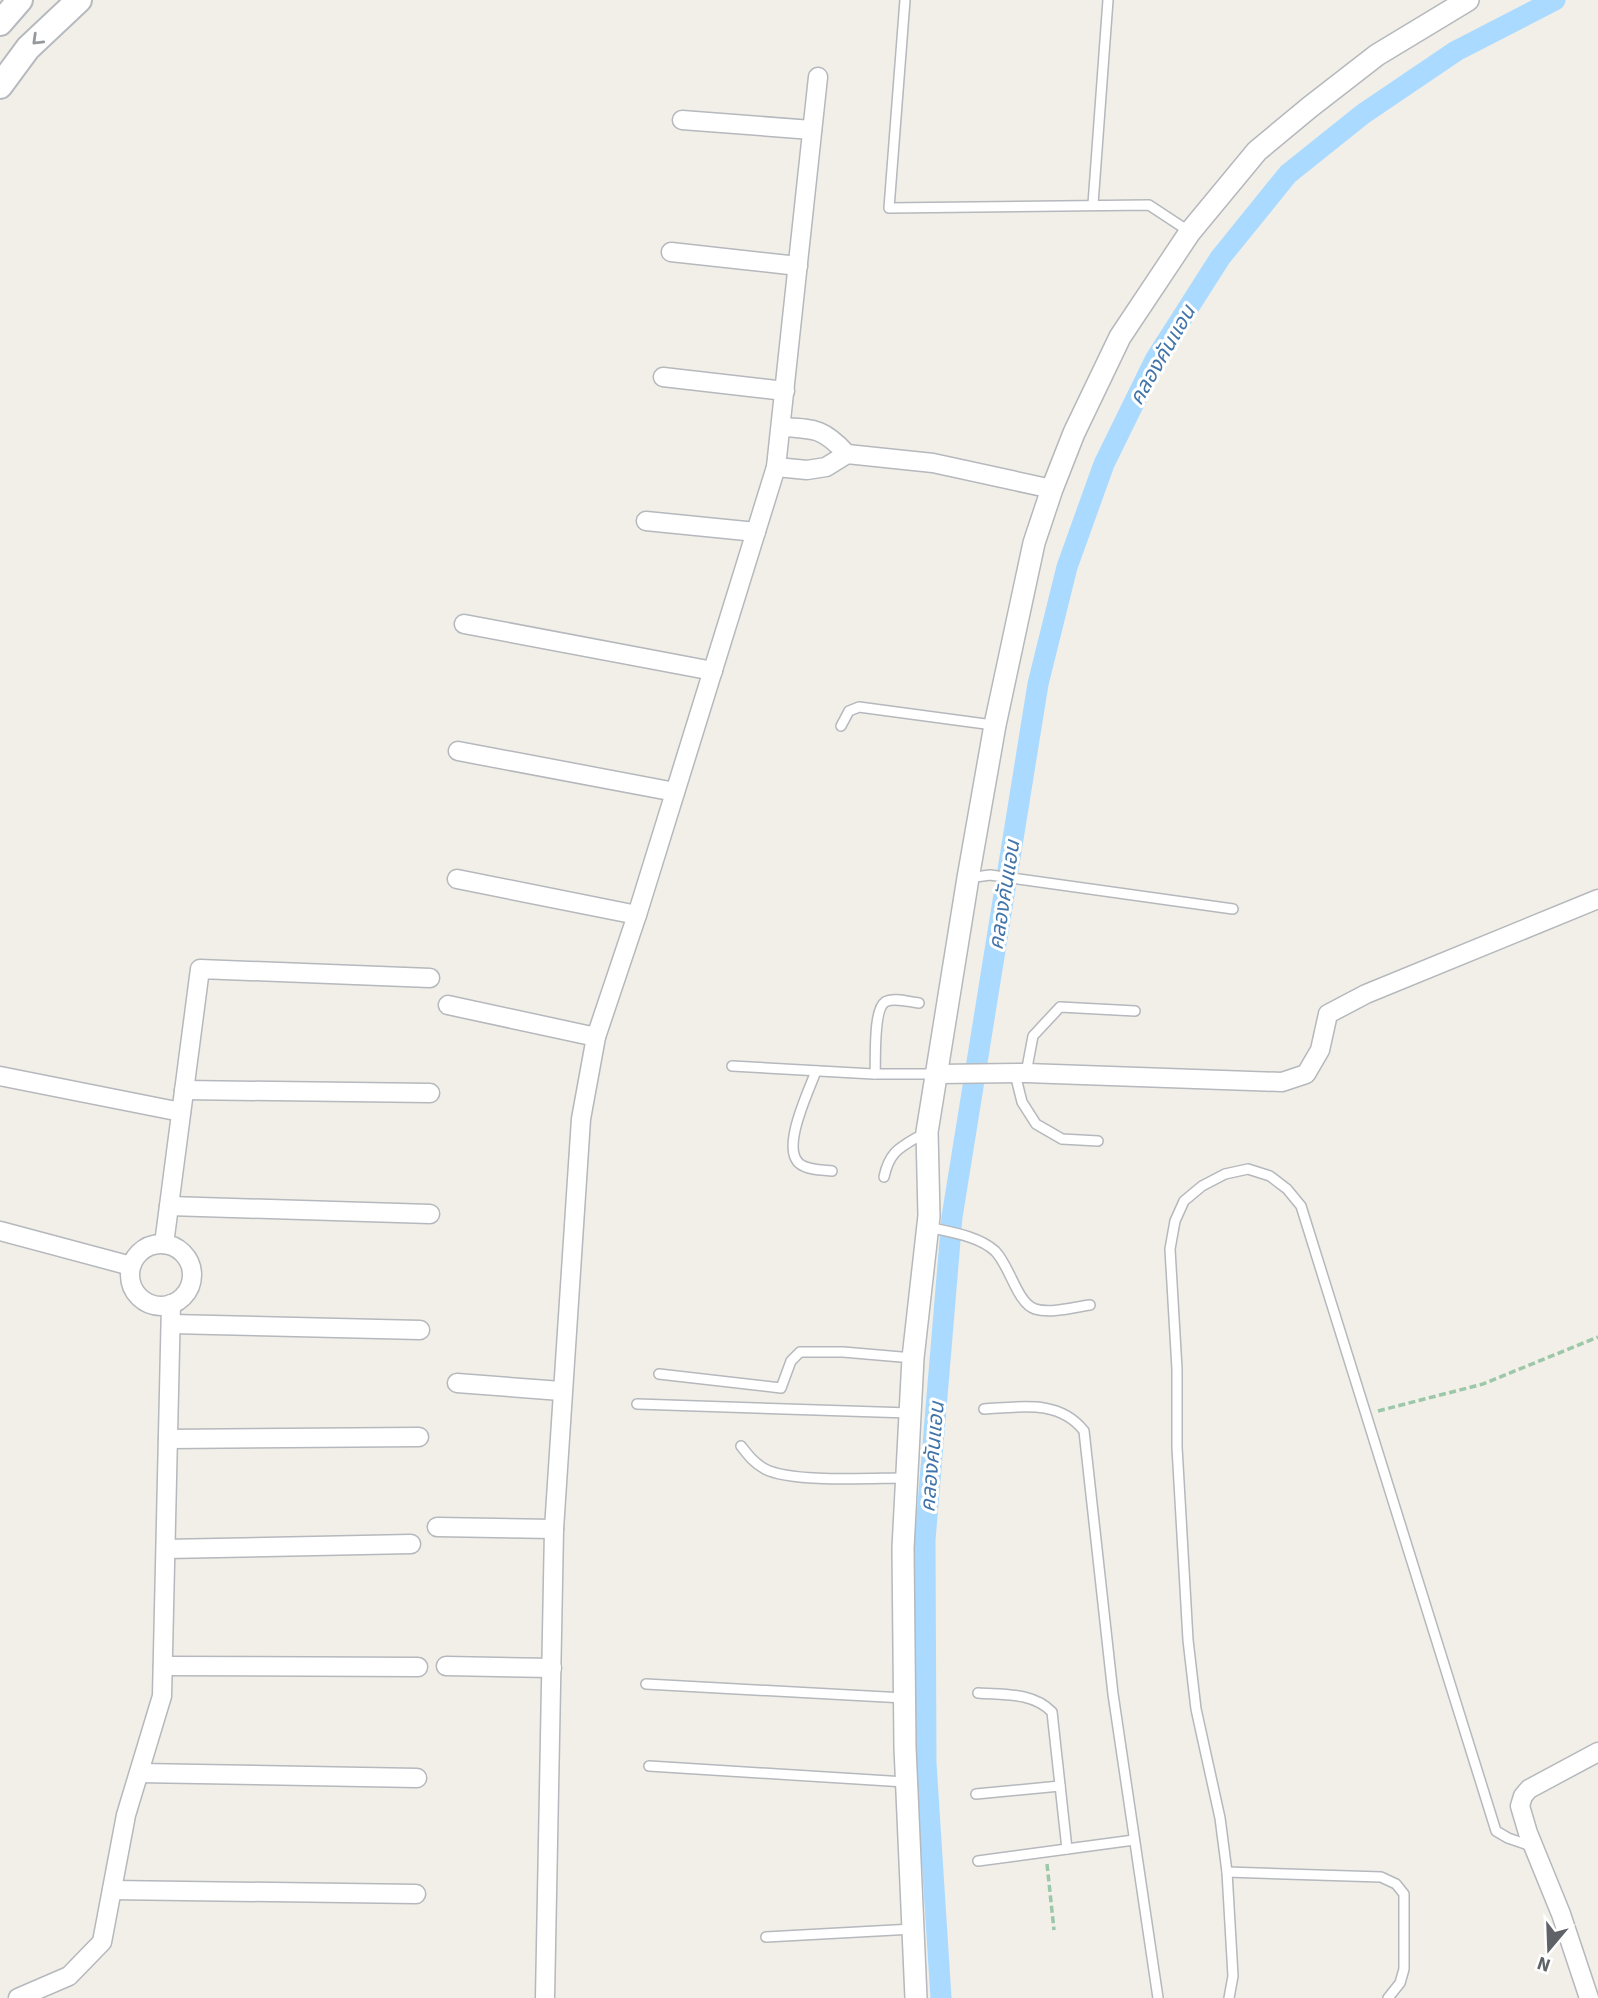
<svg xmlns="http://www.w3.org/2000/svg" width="1598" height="1998" font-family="'Source Sans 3','Noto Sans Thai',sans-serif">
  <rect width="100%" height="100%" fill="#f1efe8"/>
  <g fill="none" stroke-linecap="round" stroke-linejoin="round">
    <polyline stroke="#aadaff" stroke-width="21" points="941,1998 926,1763 925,1540 952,1217 1038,684 1067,567 1104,464 1155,360 1220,258 1288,174 1363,114 1456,51 1555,0"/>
    <g stroke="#b5b8bc" stroke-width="12">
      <g id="service">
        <polyline points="905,0 889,208 1149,205 1190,232"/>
        <polyline points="1093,204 1108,0"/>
        <polyline points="841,726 849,711 859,707 993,725"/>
        <polyline points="968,878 990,875 1233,909"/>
        <polyline points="732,1066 873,1074 936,1074"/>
        <path d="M816,1071C809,1091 780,1149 800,1164C808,1170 822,1170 832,1171"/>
        <polyline points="1026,1073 1033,1036 1060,1007 1135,1011"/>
        <path d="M875,1074C876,1059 873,1010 885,1002C894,997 909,1002 919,1003"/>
        <polyline points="1015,1074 1022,1102 1036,1124 1062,1139 1098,1141"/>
        <path d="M884,1177C890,1149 902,1147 926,1132"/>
        <path d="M928,1227C950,1232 979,1236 995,1251C1010,1266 1017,1303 1035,1309C1051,1314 1074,1307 1090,1305"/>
        <polyline points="659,1374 781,1388 791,1361 800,1352 843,1352 913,1358"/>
        <polyline points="637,1404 909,1413"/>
        <path d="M984,1409C1020,1407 1059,1399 1084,1431L1113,1694L1158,1998"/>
        <path d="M741,1446C748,1455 754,1463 765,1469C792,1483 872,1478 905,1478"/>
        <polyline points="646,1684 904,1698"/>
        <path d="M978,1693C1004,1695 1033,1692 1052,1712L1067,1849"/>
        <polyline points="649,1766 905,1782"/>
        <polyline points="976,1794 1060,1786"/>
        <polyline points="978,1861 1134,1840"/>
        <polyline points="1227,1872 1381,1877 1396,1884 1404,1894 1404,1969 1400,1983 1388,1998"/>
        <polyline points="766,1937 913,1929"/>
        <polyline points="1229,1998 1233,1976 1227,1872 1220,1818 1196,1709 1188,1640 1177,1447 1177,1369 1170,1249 1175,1221 1184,1201 1202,1186 1225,1174 1248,1169 1270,1176 1287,1189 1301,1206 1496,1831 1508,1838 1534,1847"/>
      </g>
    </g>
    <g stroke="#b5b8bc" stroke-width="21">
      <g id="minor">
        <polyline points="682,120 812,130"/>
        <polyline points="671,252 798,266"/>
        <polyline points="663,377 785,391"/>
        <path d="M781,427C815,429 823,428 847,454"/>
        <polyline points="776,467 807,470 826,467 847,454 933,463 1052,489"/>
        <polyline points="646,521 756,532"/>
        <polyline points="464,624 713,671"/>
        <polyline points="458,751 675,792"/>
        <polyline points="457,879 637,915"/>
        <polyline points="448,1005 596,1037"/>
        <polyline points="938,1074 1026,1073 1282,1082 1306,1074 1320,1050 1328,1014 1366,994 1598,899"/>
        <polyline points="0,1076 181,1112"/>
        <polyline points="184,1090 430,1093"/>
        <polyline points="169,1206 430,1214"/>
        <polyline points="0,1231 131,1266"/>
        <polyline points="164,1244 200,969 430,978"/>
        <circle cx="161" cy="1275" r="31"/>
        <polyline points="171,1324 420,1330"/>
        <polyline points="457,1383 561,1391"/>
        <polyline points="168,1439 419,1437"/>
        <polyline points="437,1527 554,1529"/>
        <polyline points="166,1549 411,1544"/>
        <polyline points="163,1666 418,1667"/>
        <polyline points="446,1666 552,1668"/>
        <polyline points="139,1773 417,1778"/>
        <polyline points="112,1890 416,1894"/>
        <polyline points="18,1998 69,1976 102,1942 126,1815 162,1696 171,1304"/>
        <polyline points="545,1998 554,1529 581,1119 596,1037 637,915 776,467 818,77"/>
        <polyline points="1589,1998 1561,1914 1528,1833 1520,1806 1523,1796 1529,1789 1598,1752"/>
      </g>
    </g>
    <g stroke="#b5b8bc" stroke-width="24">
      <polyline id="tertiary" points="916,1998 905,1747 903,1548 913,1358 929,1216 927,1132 968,878 995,725 1034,543 1052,489 1074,433 1120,337 1190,232 1257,151 1310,107 1377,55 1468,0"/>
    </g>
    <g stroke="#b6babf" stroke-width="28">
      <g id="secondary">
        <polyline points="0,23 20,0"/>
        <polyline points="0,86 28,48 79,0"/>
      </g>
    </g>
    <g stroke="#9cc7a9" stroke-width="3.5" stroke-dasharray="7 3.5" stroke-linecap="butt">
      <polyline points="1378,1411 1483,1384 1598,1337"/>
      <polyline points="1047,1864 1054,1930"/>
    </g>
    <use href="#service" stroke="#fff" stroke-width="9"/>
    <use href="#minor" stroke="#fff" stroke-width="18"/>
    <use href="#tertiary" stroke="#fff" stroke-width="21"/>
    <use href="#secondary" stroke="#fff" stroke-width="24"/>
  </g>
  <defs><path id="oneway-chevron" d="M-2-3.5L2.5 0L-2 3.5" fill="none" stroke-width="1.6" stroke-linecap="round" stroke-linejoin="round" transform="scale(1.75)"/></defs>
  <use stroke="#979a9d" href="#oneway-chevron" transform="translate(37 40) rotate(136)"/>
  <g text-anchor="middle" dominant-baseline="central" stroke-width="6" stroke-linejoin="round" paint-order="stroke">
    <g font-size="21" font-style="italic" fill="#4174aa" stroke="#fff">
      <text transform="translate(1162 355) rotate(-60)">คลองคันแอน</text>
      <text transform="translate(1004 895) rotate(-81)">คลองคันแอน</text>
      <text transform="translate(932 1457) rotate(-85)">คลองคันแอน</text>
    </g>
  </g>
  <g transform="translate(1549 1949) rotate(199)" stroke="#ffffff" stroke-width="5" paint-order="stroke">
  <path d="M0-5L12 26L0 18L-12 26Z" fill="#5f6368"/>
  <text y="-10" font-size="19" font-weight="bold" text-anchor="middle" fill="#5f6368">N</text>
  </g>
</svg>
